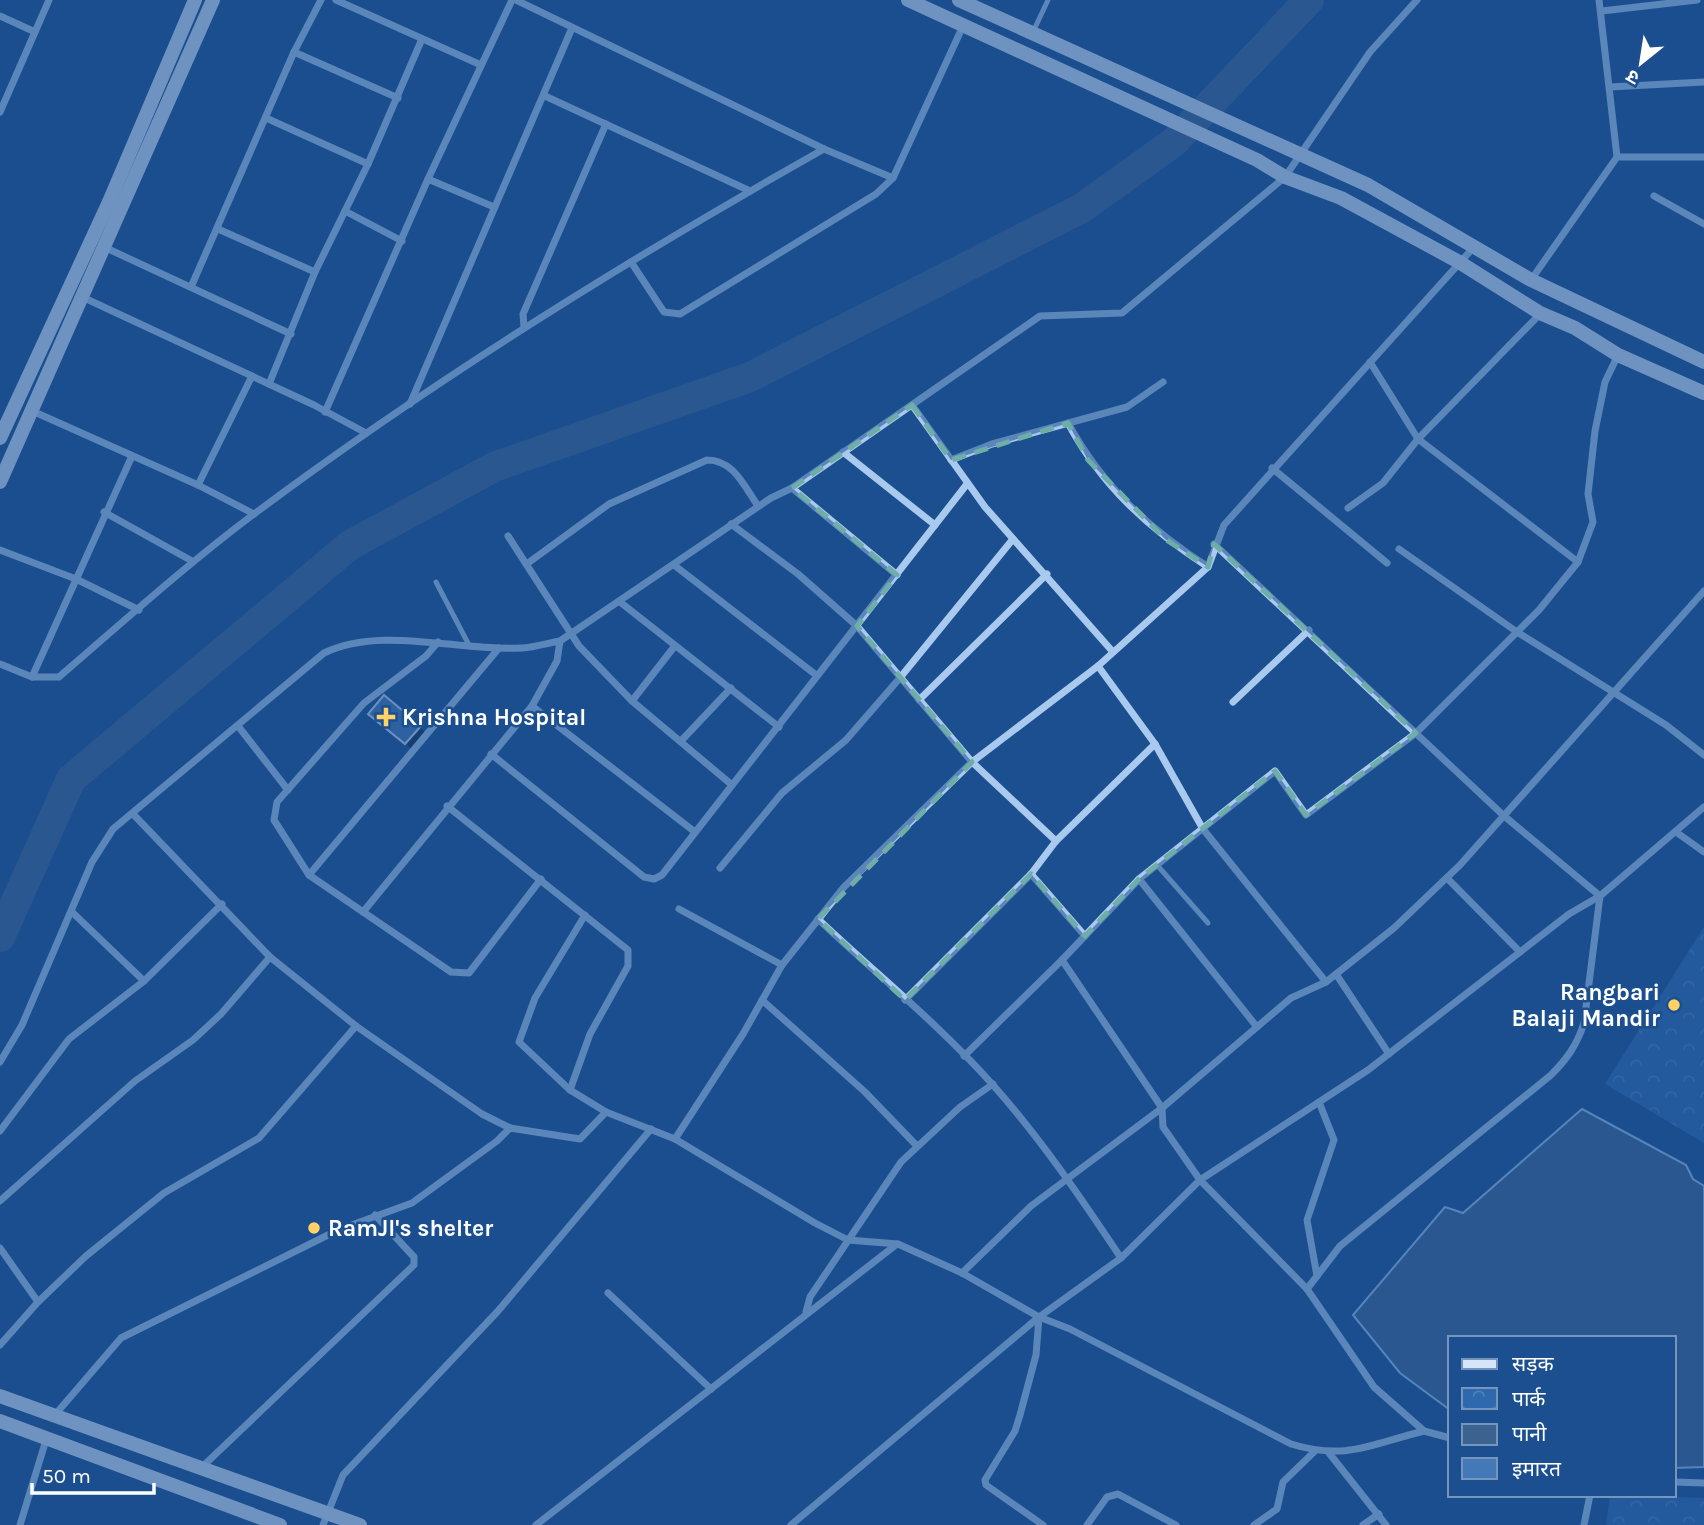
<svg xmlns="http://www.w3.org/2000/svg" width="1704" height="1525" font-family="Karla,'Noto Sans Devanagari',sans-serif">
  <defs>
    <pattern id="park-crowns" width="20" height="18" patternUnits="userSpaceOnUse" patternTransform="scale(1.75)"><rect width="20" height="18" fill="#2e69ad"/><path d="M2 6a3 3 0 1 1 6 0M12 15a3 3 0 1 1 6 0" fill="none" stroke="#4d80b9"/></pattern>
  </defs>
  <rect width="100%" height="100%" fill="#1b4f8f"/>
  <g fill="url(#park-crowns)">
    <polygon points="1704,927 1704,1143 1605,1084"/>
    <polygon points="1610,1495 1704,1498 1704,1525 1606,1525"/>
  </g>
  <polygon fill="#3c6290" stroke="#9cc4f0" stroke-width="2" points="1582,1109 1686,1165 1693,1179 1704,1186 1704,1467 1674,1468 1674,1338 1450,1338 1450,1410 1400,1373 1353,1315 1445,1207 1463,1213"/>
  <polygon fill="#0007" points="377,720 419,727 426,733 412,749"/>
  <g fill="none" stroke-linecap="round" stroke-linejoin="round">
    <polyline stroke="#3c6290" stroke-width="30" points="0,937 71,779 350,545 494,467 750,377 1082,208 1174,142 1309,0"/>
  </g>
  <polygon fill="#4478b7" stroke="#cfe3fa" stroke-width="2" points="384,695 421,726 405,744 368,714"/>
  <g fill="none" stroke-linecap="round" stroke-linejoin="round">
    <g stroke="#a9c9ee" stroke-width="5">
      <polyline points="1033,32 1048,0"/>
      <polyline points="436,582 470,647"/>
      <polyline points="1157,865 1208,923"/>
    </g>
    <g stroke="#a9c9ee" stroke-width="7">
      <polyline points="336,0 481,65"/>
      <polyline points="516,0 824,149 893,178"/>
      <polyline points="1599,0 1617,157"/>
      <polyline points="1602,11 1697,0"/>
      <polyline points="0,16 35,32"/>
      <polyline points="294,52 398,98"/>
      <polyline points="1610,87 1704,82"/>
      <polyline points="545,96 750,191"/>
      <polyline points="0,112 49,0"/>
      <polyline points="266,118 368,164"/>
      <polyline points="428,179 494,207"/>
      <polyline points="1654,196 1704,224"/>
      <polyline points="345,211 402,241"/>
      <polyline points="218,229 315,272"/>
      <polyline points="104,247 291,334"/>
      <polyline points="631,262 664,312 680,314 876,194 893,178 963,26"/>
      <polyline points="1531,280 1617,157 1704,157"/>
      <polyline points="191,287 294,52 321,0"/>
      <polyline points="80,296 314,405 366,433"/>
      <polyline points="524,327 523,314 606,124"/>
      <polyline points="1370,362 1418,439 1578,562"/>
      <polyline points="269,384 315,272 368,164 422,39"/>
      <polyline points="410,404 572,28"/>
      <polyline points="912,405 985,507 1113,652"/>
      <polyline points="30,410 198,485 254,514"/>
      <polyline points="325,412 428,179 512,0"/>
      <path d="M1068,423C1102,486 1148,528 1208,567"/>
      <polyline points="843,452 935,525"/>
      <polyline points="951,460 992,444 1127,407 1163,382"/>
      <polyline points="1272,468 1387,563"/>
      <polyline points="198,485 252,376"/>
      <polyline points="792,488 897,575"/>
      <polyline points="1348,508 1383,483 1418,439 1540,314"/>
      <polyline points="104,512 192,561"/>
      <polyline points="731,524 798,574 857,626 972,762 1056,841 1031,874 905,1000"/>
      <polyline points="508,536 579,646 632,701 732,785"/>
      <path d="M1214,544L1503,815L1600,896L1584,1023C1577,1045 1567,1059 1551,1075L1340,1246L1307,1289L1374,1387L1424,1431L1450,1438"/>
      <polyline points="1399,549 1517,632 1666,725 1704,755"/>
      <polyline points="0,550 76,579 139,610"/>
      <path d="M528,563L609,504L707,460C734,460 744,486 758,506"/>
      <polyline points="674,565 816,675"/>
      <polyline points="620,602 779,727"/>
      <polyline points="438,642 426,656 364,703 277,802 274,820 309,875 451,972 469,973 541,879"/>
      <path d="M0,664L32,677H59C123,622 186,565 254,514C435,379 627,260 824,149"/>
      <polyline points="1098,666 1155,744 1203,829 1326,982"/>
      <polyline points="32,677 132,456"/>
      <polyline points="919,700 1047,574"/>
      <polyline points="632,701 674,647"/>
      <polyline points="1233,702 1309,630"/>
      <polyline points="532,706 695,832"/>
      <polyline points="238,726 288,790"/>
      <polyline points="682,740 731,688"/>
      <polyline points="491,754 644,877 654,879 662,875 967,484"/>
      <polyline points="447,806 628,950 628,966 590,1034 570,1090"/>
      <polyline points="133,814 270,957 356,1026 482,1114 510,1128 580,1139 606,1112"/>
      <polyline points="1676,832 1704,852"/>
      <polyline points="1056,841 1155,744"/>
      <polyline points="720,868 782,793 846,740 899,679 1013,539"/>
      <polyline points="1031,874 1085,936"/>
      <polyline points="309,875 499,648"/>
      <polyline points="1447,878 1520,952"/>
      <polyline points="1139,879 1257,1027"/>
      <polyline points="679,909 782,965"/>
      <polyline points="363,912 532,706 557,661 560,641"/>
      <polyline points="73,913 144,981"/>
      <path d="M585,915L535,998L519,1042L570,1090L606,1112L675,1139L815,1223L848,1240L898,1244L962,1273L1039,1317L1070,1329L1291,1444C1347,1461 1371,1444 1424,1431"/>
      <path d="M818,919C876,974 940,1025 993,1085C1041,1139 1081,1198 1121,1258"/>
      <polyline points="1062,960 1162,1108 1163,1127 1200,1180 1307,1289"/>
      <polyline points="1336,974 1389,1054"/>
      <polyline points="762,1000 865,1092 917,1146"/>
      <polyline points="964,1056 1062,960 1139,879 1275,771 1306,815 1416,733 1539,610 1578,562 1593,522 1588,494 1595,431 1605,382 1618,355"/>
      <path d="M0,1062L22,1025L92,862L113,829L324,653C381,625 460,652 522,648C535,647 548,643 560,641L771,498L792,488L1040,316L1122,313L1285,177L1370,52L1417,0"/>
      <polyline points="0,1131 69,1039 144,981 222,904"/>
      <polyline points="675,1139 743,1034 782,965 844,887 972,762 1098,666 1208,567 1224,525 1473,248"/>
      <polyline points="0,1201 135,1081 193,1040 221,1014 270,957"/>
      <polyline points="0,1248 38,1302"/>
      <polyline points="962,1273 1031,1206 1162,1108 1291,998 1326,982 1394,928 1460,865 1704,591"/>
      <polyline points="1317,1276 1307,1220 1334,1140 1319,1102"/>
      <polyline points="608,1293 711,1389"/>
      <polyline points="806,1312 810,1297 901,1162 960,1107 993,1084"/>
      <polyline points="1039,1317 1036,1355 1020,1415 1015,1431 985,1480 986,1485 1043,1525"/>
      <polyline points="0,1345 38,1302 86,1256 164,1193 259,1138 356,1026"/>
      <polyline points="54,1416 121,1338 338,1230 412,1203 497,1141 510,1128"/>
      <polyline points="1329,1453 1386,1525"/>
      <polyline points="201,1468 414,1265 414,1257 375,1215"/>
      <polyline points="1674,1482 1704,1483"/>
      <polyline points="20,1525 46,1440 50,1441"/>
      <polyline points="323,1525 343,1475 498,1311 651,1129"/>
      <polyline points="536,1525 897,1244"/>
      <polyline points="791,1525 1039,1317 1121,1258 1200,1180 1368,1070 1569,914 1600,896 1704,807"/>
      <polyline points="1087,1525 1107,1497 1118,1494 1176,1525"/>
      <polyline points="1254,1525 1277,1509 1283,1482 1315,1451"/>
      <polyline points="1363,1525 1379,1514"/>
      <polyline points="1584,1525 1590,1495"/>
    </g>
    <g stroke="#d6e6fa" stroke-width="14">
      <polyline points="908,0 1257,160 1285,177 1341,198 1459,262 1540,313 1575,328 1618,355 1704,393"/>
      <polyline points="959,0 1368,185 1531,280 1704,362"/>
      <polyline points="0,438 109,202 195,0"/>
      <polyline points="0,482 213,0"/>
      <polyline points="0,1396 360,1525"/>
      <polyline points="0,1421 280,1525"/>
    </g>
  </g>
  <path d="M0 0H1704V1525H0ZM912,405L951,460L1068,423L1088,460L1165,539L1208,567L1214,544L1416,733L1306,815L1275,771L1139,879L1085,936L1031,874L905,1000L818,919L972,762L857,626L897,575L792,488Z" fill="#1b4f8f" fill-opacity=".55" fill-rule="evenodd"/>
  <path fill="none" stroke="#6fada8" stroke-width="5" stroke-dasharray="14 9" stroke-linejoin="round" d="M912,405L951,460L1068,423L1088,460L1165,539L1208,567L1214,544L1416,733L1306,815L1275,771L1139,879L1085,936L1031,874L905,1000L818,919L972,762L857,626L897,575L792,488Z"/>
  <g fill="#ffd166" stroke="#1b4f8f" stroke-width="2.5">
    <path d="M382.5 706.5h7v7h7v7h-7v7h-7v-7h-7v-7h7z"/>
    <circle cx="1674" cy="1005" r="7"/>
    <circle cx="314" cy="1228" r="7"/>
  </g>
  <g text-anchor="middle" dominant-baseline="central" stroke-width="5" stroke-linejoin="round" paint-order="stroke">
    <g font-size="23" font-weight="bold" fill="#fff" stroke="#1b4f8f" text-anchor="start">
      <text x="402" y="717">Krishna Hospital</text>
      <text x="1660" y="992" text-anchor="end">Rangbari<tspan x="1660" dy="26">Balaji Mandir</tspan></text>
      <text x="328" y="1228">RamJI's shelter</text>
    </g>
  </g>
  <rect x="1448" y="1336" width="228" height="161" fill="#1b4f8f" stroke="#7695bc" stroke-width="2"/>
  <rect x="1462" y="1359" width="35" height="10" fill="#d6e6fa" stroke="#7695bc" stroke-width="2"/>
  <text x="1512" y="1371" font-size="21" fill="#ffffff">सड़क</text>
  <rect x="1462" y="1388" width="35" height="21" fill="url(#park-crowns)" stroke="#7695bc" stroke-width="2"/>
  <text x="1512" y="1406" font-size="21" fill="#ffffff">पार्क</text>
  <rect x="1462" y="1424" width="35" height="21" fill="#3c6290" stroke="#7695bc" stroke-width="2"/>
  <text x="1512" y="1441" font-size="21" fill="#ffffff">पानी</text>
  <rect x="1462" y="1458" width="35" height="21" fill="#4478b7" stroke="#7695bc" stroke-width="2"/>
  <text x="1512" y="1476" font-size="21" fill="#ffffff">इमारत</text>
  <g transform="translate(1641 63) rotate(210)" stroke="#1b4f8f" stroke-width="5" paint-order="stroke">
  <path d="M0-5L12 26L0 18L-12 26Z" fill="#ffffff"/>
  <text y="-10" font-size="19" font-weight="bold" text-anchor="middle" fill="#ffffff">उ</text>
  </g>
  <path d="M32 1483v10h122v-10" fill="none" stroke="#ffffff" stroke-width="3.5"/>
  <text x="42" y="1483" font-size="21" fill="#ffffff" stroke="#1b4f8f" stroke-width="5" paint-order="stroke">50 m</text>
</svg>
